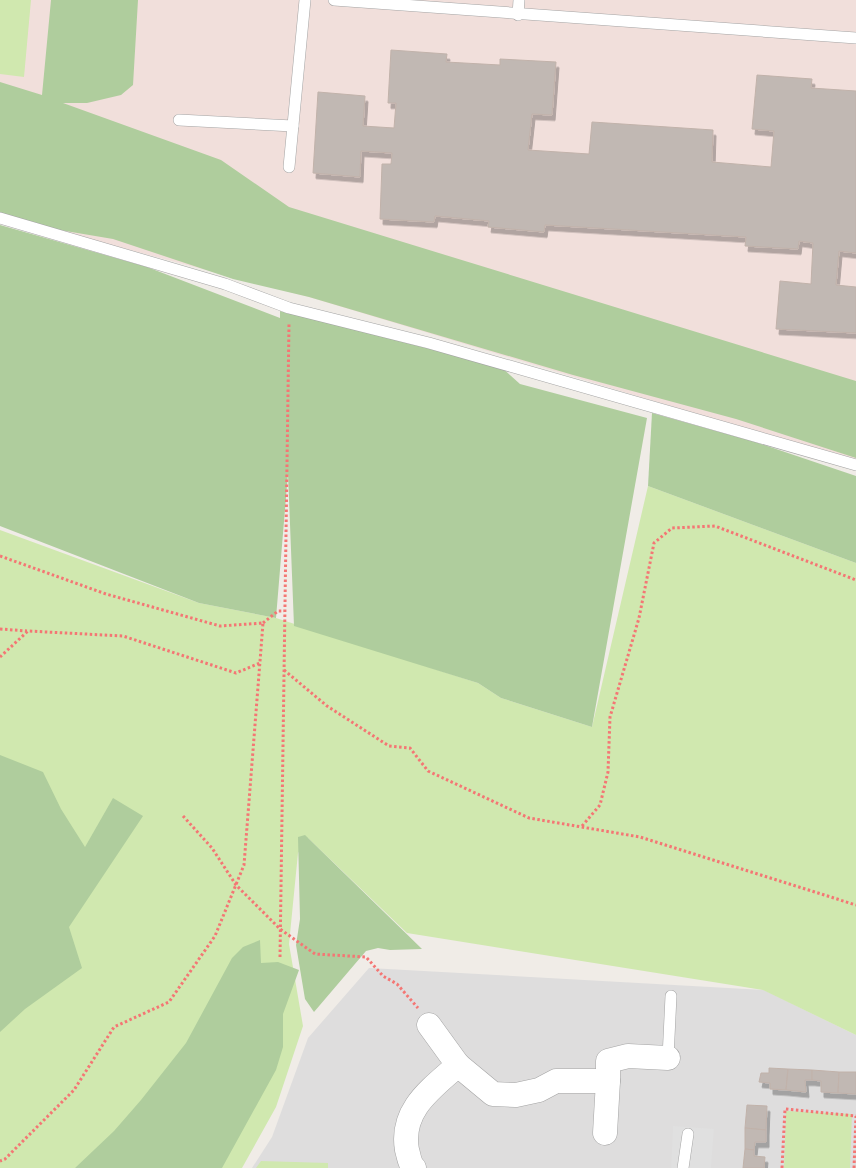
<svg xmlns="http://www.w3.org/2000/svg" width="856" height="1168" font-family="Karla,sans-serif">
  <defs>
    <filter id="shadow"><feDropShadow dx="3" dy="5.5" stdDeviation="0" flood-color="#0004"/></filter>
  </defs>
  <rect width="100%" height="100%" fill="#f0ece7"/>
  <polygon fill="#dedddd" points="369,968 764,990 856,1035 856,1168 252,1168 272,1137 308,1038"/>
  <polygon fill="#f1dfdb" points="0,0 856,0 856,462 309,297 0,216"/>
  <g fill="#d0e8af">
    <polygon points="0,0 31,0 24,77 0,74"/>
    <polygon points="648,486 856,563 856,1035 763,990 407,933 308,838 298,853 289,944 303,1026 276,1107 242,1168 0,1168 0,530 199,603 276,618 478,683 501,698 592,727"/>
    <polygon points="786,1111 852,1114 850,1168 784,1168"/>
    <polygon points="261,1161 328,1163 328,1168 256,1168"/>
  </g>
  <g fill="#afcd9d">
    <polygon points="51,0 138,0 133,85 121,95 87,103 63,103 221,160 289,207 856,381 856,458 736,419 573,375 309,297 233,279 113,239 24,224 0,215 0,82 42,95"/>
    <polygon points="0,225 147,267 280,318 280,311 501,367 520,384 647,418 592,727 501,698 478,683 294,626 288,473 276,618 199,603 0,526"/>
    <polygon points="652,413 755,442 856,476 856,563 648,486"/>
    <polygon points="0,755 43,772 61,809 85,847 113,798 143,816 69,927 82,968 25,1009 0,1032"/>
    <polygon points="305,835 422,949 390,950 378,948 366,951 314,1012 305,999 296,945 300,919 298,837"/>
    <polygon points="260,940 261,963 278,962 299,970 283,1014 283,1047 276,1070 222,1168 75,1168 114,1131 141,1100 186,1043 232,958 243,947"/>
  </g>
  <polygon fill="#e0e0e0" points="673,1126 714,1129 711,1168 671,1168"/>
  <g fill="#c1b8b3" stroke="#c1b2aa" filter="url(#shadow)">
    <polygon points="391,50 447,54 446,62 500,65 500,59 556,62 552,115 532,114 528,150 589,154 592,122 713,130 712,162 771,167 774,131 752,129 757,75 812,79 811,88 856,91 856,253 839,251 836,285 856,287 856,333 776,329 780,281 811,284 813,243 799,241 798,249 745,246 746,237 545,225 544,232 488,227 489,221 435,216 434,222 380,219 382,164 391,164 392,153 361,151 360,177 313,173 318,92 365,96 363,126 394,128 396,103 388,103"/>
    <polygon points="769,1068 788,1069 786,1090 770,1089 770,1083 759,1082 761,1073 769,1073"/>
    <polygon points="788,1069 812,1070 812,1080 805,1080 806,1092 786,1090"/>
    <polygon points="812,1070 839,1072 838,1093 821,1092 821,1081 812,1080"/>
    <polygon points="839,1072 856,1072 856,1094 838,1093"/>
    <polygon points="747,1105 767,1106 766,1130 745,1128"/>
    <polygon points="745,1128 766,1130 766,1142 755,1142 754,1150 745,1149"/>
    <polygon points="745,1149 754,1150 754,1156 765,1157 764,1168 743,1168"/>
  </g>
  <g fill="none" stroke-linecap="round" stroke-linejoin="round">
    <g stroke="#a4a4a4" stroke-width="12">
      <g id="service">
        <polyline points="334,0 856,38"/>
        <polyline points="518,15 519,0"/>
        <polyline points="179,120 293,126"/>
        <polyline points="289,167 305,0"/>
        <polyline points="0,218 225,284 289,308 429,343 856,465"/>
        <polyline points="668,1058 671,996"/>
        <polyline points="683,1168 688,1134"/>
      </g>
    </g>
    <g stroke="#a4a4a4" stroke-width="25">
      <g id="minor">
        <polyline points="429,1025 458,1065"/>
        <polyline points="605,1133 608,1081"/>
        <path d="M414,1168C409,1163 409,1156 407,1150C400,1110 431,1089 458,1065L493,1094L516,1095L539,1090L556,1081H608V1061L628,1056L668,1058"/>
      </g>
    </g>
    <g stroke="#f47674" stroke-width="3" stroke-dasharray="2.5 2.5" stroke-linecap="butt">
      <polyline points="0,556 106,594 220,626 263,623 244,865 215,936 169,1002 114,1027 74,1090 5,1159 0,1161"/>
      <polyline points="263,623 278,611 284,611"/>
      <polyline points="0,629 27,631"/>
      <polyline points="0,657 28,631 123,636 236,673 260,663"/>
      <polyline points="284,670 327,706 389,746 410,748 428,771 529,818 640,837 856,905"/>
      <polyline points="183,816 212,848 236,885 280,929 315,954 366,957 383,976 397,984 418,1008"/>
      <polyline points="582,826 600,805 608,772 610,717 639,618 654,543 672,528 715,526 856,580"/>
      <polyline points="280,957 289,323"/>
      <polyline points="782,1168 785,1109 856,1116 854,1168"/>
    </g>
    <use href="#service" stroke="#fff" stroke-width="11"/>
    <use href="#minor" stroke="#fff" stroke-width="24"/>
  </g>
</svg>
